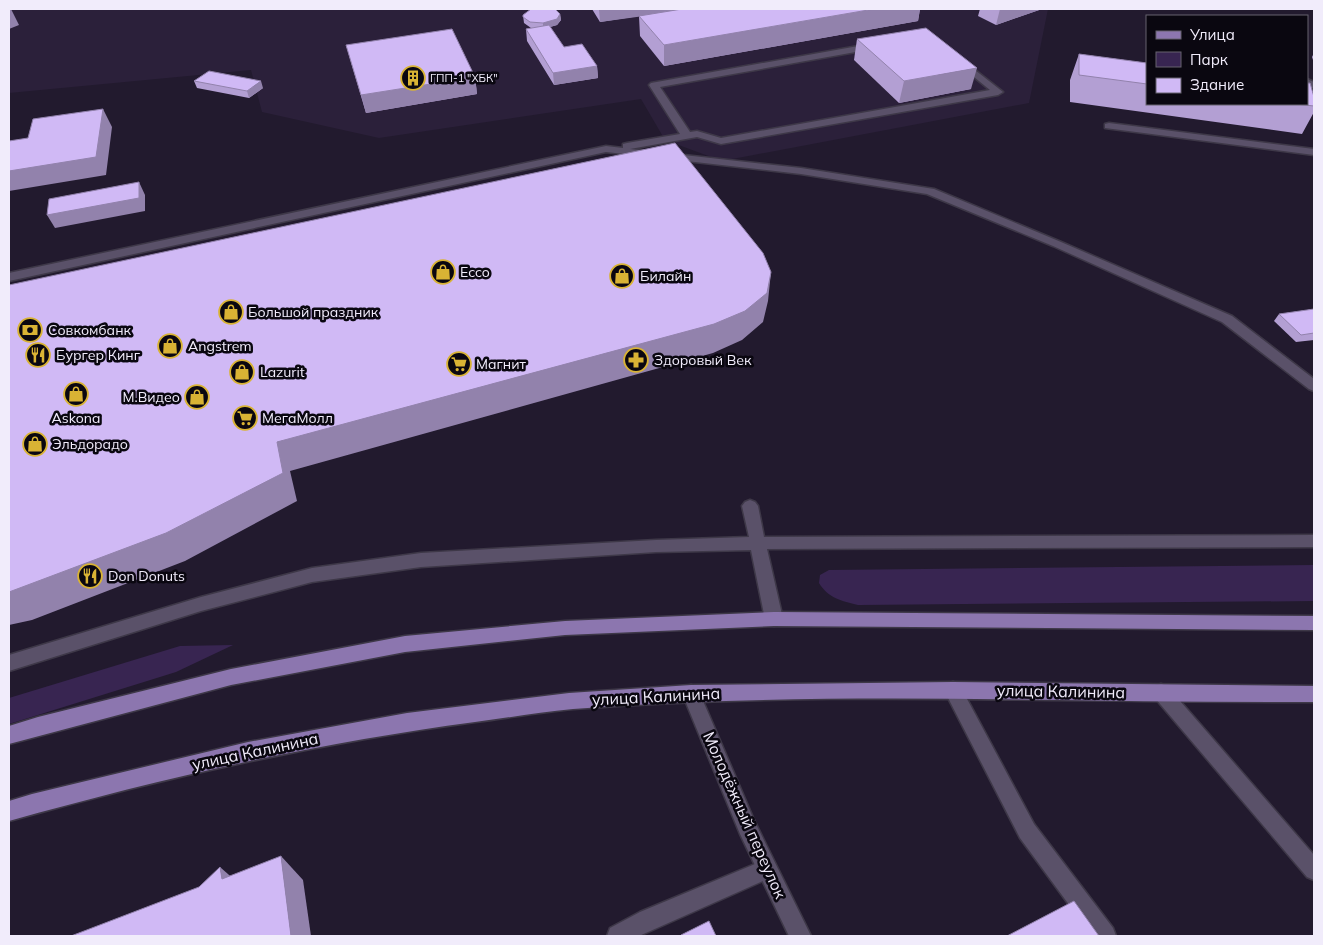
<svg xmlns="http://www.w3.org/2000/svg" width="1323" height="945" font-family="Mulish,sans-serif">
  <rect width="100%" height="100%" fill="#221a2e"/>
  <polygon fill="#2b203a" points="9,9 1048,9 1029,103 722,161 665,140 641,99 379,138 262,112 251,70 9,93"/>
  <g fill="#382551">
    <path d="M1314,565V601L858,605C842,601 828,598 819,583L820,575L829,570Z"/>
    <polygon points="233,645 176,672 9,724 9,698 180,646"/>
  </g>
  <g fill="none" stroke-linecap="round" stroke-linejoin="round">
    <g stroke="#3e3848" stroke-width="3">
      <g id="service">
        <polygon points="875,43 879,46 878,48 660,87 690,132 697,131 721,138 990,90 958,64 956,62 961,59 1003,92 998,95 721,144 697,137 630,149 801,168 934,189 1061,242 1232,316 1314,379 1314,391 1309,389 1222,322 1053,246 927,194 801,174 606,152 9,281 9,273 606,146 623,148 623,144 627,143 680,134 649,85 651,83"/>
        <polygon points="1307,79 1314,82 1314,89 1307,86"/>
        <polygon points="1109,123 1314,149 1314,155 1105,128 1105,124"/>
        <polygon points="750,500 755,502 758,506 764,537 1314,535 1314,547 767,549 783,619 780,624 774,626 768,624 765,619 751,550 656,552 421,567 312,582 201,611 9,671 9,655 201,597 312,568 421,553 656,540 749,537 742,506 745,502"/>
        <polygon points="953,682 959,684 1034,824 1113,928 1116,936 1092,936 1020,838 944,690 947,684"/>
        <polygon points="1161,684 1167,686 1314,855 1314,880 1307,877 1155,698 1152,692 1155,686"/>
        <polygon points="767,859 774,862 777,869 774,876 639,936 607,936 610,928 640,912"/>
      </g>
    </g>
    <g stroke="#3e3848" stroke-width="3">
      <polygon id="minor" points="691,685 697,687 754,820 811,936 789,936 740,834 682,693 685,687"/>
    </g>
    <g stroke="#3e3848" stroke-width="3">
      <g id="primary">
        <polygon points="774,612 1314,616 1314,630 774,626 565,635 405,652 231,685 9,744 9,726 38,717 231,669 405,636 565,621"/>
        <path d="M953,682L1314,686V702C1067,703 820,690 573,709C540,712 507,718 475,722C317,743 162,778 9,821V801L32,794L248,742L407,713L569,693L691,685Z"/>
      </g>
    </g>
    <use href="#service" fill="#5a5169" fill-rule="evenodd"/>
    <use href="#minor" fill="#5a5169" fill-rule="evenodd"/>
    <use href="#primary" fill="#8c76af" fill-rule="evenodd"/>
  </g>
  <g fill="#b39fd3">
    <polygon points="592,9 920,9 918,21 664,66 640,36 639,16 600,22"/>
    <polygon points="980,9 1042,9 996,25 978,16"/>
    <polygon points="560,14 561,20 557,25 550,27 564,47 597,66 598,78 554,85 527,41 526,29 533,28 531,28 524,23 523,15"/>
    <polygon points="857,39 971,89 899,103 854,60"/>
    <polygon points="346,45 475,77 477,94 366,113"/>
    <polygon points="1314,53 1314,63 1312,57"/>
    <polygon points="1079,54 1147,63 1147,104 1307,104 1314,97 1314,112 1302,134 1070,102 1070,80"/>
    <polygon points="194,81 263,88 249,98 197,88"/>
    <polygon points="1314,309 1314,340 1296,342 1274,321 1279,314"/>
  </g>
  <g fill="#9282ac">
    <polygon points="9,9 11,9 19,25 9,29"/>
    <polygon points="599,9 695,9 600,22"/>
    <polygon points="874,9 920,9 918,21 664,66 664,45"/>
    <polygon points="1000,9 1042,9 996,25"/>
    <polygon points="560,14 561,20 557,25 543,29 543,23"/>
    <polygon points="597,66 598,78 554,85 553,73"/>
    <polygon points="977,68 971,89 899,103 904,81"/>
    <polygon points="475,77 477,94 366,113 361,95"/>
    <polygon points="261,81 263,88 249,98 247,91"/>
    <polygon points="103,109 112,127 106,175 9,191 9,171"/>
    <polygon points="139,182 145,195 145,211 55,228 47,215"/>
    <polygon points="771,272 768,301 763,322 742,340 713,353 290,471 297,501 185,561 32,620 9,625 9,592 277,442"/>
    <polygon points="281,856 303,880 311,936 291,936"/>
    <polygon points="220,867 246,890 222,879"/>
  </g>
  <g fill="#d0b9f5" stroke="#9282ac">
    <polygon points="531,9 555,9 560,14 557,19 543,23 530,22 523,17 523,15"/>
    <polygon points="682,9 874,9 664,45 639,16"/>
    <polygon points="549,25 564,47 582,44 597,66 553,73 526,29"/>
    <polygon points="926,28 977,68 904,81 857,39"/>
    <polygon points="452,29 475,77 361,95 346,45"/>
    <polygon points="1079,54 1147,63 1147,84 1079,75"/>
    <polygon points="209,71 261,81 247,91 194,81"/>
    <polygon points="1307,83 1310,83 1314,97 1314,106 1296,104 1307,104"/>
    <polygon points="103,109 96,157 9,171 9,141 28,138 33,119"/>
    <polygon points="675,143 763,253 771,272 767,293 745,311 714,324 277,442 283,473 166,533 9,592 9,285"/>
    <polygon points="139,182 139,198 47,215 49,199"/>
    <polygon points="1314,309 1314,333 1301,335 1279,314"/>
    <polygon points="281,856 291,936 71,936 199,887 220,867 222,879"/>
    <polygon points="1074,901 1099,936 1007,936"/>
    <polygon points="709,921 716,936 681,936 681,935"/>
  </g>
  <defs>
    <g id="building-ring" transform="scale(1.25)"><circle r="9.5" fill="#0a0710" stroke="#d9b334" stroke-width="1.5"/><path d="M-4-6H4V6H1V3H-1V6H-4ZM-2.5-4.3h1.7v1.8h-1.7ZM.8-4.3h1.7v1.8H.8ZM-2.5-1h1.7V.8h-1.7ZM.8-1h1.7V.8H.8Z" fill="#d9b334"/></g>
    <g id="shop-ring" transform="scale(1.25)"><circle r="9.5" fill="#0a0710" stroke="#d9b334" stroke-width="1.5"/><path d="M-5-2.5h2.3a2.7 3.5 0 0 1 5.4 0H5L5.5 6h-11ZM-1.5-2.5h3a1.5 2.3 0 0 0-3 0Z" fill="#d9b334"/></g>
    <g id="bank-ring" transform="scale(1.25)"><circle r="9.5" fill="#0a0710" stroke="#d9b334" stroke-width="1.5"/><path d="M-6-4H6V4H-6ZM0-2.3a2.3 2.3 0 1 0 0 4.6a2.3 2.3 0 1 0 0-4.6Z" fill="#d9b334"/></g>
    <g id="restaurant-ring" transform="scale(1.25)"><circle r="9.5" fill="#0a0710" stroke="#d9b334" stroke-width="1.5"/><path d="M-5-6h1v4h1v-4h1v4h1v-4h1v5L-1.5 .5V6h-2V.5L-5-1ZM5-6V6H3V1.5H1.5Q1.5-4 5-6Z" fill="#d9b334"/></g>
    <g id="pharmacy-ring" transform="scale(1.25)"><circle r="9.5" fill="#0a0710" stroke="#d9b334" stroke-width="1.5"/><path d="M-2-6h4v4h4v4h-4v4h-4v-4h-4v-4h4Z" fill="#d9b334"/></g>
    <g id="supermarket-ring" transform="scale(1.25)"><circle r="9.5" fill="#0a0710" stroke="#d9b334" stroke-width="1.5"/><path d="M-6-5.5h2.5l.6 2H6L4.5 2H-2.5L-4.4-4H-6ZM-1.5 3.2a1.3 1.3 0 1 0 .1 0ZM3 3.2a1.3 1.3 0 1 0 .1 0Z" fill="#d9b334"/></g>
  </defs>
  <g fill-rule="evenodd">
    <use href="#building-ring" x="413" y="78"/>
    <use href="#shop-ring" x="443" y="272"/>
    <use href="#shop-ring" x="622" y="276"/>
    <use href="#shop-ring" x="231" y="312"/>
    <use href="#bank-ring" x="30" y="330"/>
    <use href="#shop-ring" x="170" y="346"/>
    <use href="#restaurant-ring" x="38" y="355"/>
    <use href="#pharmacy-ring" x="636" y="360"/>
    <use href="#supermarket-ring" x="459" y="364"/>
    <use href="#shop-ring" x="242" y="372"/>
    <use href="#shop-ring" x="76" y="394"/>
    <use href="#shop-ring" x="197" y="397"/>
    <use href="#supermarket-ring" x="245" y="418"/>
    <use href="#shop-ring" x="35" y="444"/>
    <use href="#restaurant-ring" x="90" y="576"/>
  </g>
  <g text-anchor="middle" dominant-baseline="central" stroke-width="5" stroke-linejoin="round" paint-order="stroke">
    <g font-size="11" fill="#f1ecfb" stroke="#0a0710" text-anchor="start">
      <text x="430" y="78">ГПП-1 "ХБК"</text>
    </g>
    <g font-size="14" fill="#f1ecfb" stroke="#0a0710" text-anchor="start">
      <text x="460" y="272">Ecco</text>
      <text x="640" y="276">Билайн</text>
      <text x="248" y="312">Большой праздник</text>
      <text x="48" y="330">Совкомбанк</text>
      <text x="188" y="346">Angstrem</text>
      <text x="56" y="355">Бургер Кинг</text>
      <text x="654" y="360">Здоровый Век</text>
      <text x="476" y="364">Магнит</text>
      <text x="260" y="372">Lazurit</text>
      <text x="180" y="397" text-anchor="end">М.Видео</text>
      <text x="76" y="418" text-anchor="middle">Askona</text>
      <text x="262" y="418">МегаМолл</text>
      <text x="52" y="444">Эльдорадо</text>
      <text x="108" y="576">Don Donuts</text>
    </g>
    <g font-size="16" fill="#f1ecfb" stroke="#0a0710">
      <text transform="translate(1061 691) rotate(1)">улица Калинина</text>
      <text transform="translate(656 696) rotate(-3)">улица Калинина</text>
      <text transform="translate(255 751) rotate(-12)">улица Калинина</text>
      <text transform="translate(745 815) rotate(66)">Молодёжный переулок</text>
    </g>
  </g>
  <rect width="1323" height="945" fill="none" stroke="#f1ecfb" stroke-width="20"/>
  <rect x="1146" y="15" width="162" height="90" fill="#0a0710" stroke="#66636e"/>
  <rect x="1156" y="31" width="25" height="8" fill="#8c76af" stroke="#66636e"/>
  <text x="1190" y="40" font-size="15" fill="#f1ecfb">Улица</text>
  <rect x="1156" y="52" width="25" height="15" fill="#382551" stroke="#66636e"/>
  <text x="1190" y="65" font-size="15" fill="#f1ecfb">Парк</text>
  <rect x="1156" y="78" width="25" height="15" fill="#d0b9f5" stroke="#66636e"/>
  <text x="1190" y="90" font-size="15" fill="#f1ecfb">Здание</text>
</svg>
